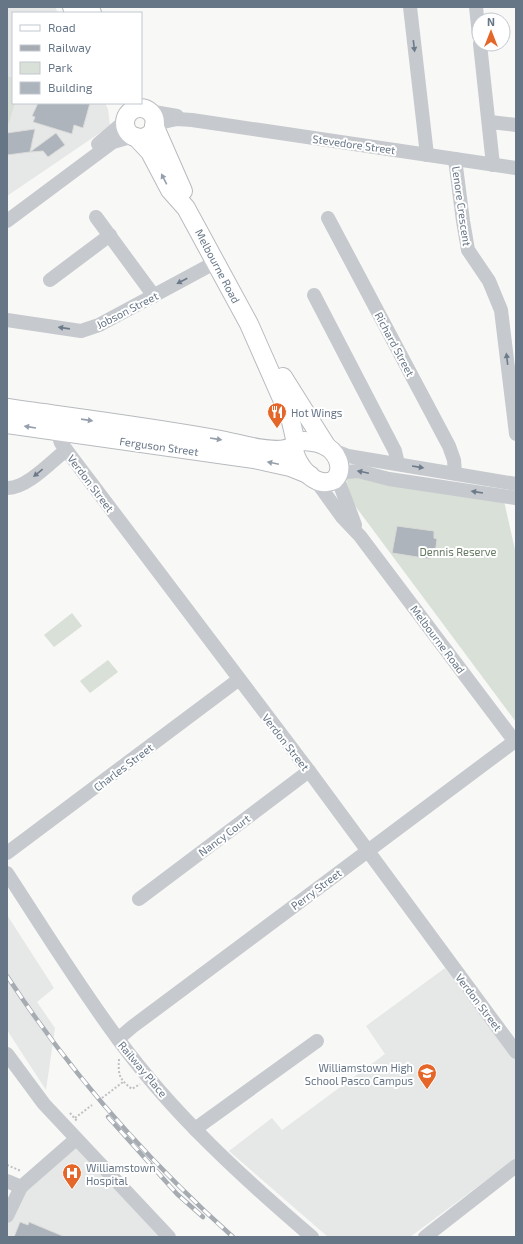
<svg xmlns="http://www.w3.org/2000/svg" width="523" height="1244" font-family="'Exo 2',sans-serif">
  <rect width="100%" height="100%" fill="#f8f8f6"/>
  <g fill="#e6e7e7">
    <polygon points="7,7 55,7 58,13 13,13 13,103 105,103 108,109 110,126 7,196"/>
    <polygon points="7,915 54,988 37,1002 55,1028 46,1090 7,1030"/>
    <polygon points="445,968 516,1061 516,1158 410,1237 328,1237 229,1151 272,1118 282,1130 385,1054 366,1026"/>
    <polygon points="76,1139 169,1237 7,1237 7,1216 15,1197"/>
  </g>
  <g fill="#d9e0d7">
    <polygon points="7,76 13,78 13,103 15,103 9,123 7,123"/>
    <polygon points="353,476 504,501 516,554 516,722 353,503 346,479"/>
    <polygon points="72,613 82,626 54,647 44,635"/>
    <polygon points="108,660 118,672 90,693 80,681"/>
  </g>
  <g fill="#adb4bb" stroke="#dadad8">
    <polygon points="38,103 90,103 83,128 74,125 72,134 33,122 35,117 32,116"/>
    <polygon points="35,129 30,152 7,155 7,133"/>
    <polygon points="56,133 65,145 48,157 43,151 30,152"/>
    <polygon points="397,526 434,531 434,538 437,539 435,554 432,554 430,559 392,553"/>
    <polygon points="20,1222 28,1225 29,1222 65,1237 14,1237"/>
  </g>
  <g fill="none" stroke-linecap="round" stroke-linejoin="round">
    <g stroke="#b7bbbf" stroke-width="20">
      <g id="major">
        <polyline points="72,7 75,13"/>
        <polyline points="89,7 92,13"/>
        <circle cx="140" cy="123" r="15"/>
        <polyline points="154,125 183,191"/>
        <polyline points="136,137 150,152 170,190 186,208 249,324 290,417 296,443"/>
        <polyline points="283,377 327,447"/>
        <path d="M7,408C78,418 150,427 221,440C239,443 281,458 295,444"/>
        <polyline points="7,424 254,459 290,467 310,475"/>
        <path d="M304,441C310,442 317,442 323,445C336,450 346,469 334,480C315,490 295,464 294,448L296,443Z"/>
      </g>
    </g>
    <g stroke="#bec0c3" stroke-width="2" stroke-dasharray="2 2" stroke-linecap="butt">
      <path d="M119,1059C118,1075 119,1079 132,1089L140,1084"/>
      <polyline points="102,1098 123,1082"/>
      <polyline points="70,1113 77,1121"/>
      <polyline points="75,1118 92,1105"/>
      <polyline points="7,1165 21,1171"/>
    </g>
    <g stroke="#c6c9cd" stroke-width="14">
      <polyline points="410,7 427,155"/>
      <polyline points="476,7 479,35"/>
      <polyline points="480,44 493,165"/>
      <polyline points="148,111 177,116"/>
      <polyline points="490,122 516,125"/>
      <polyline points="154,124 177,119 192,120 516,168"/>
      <polyline points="98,144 125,121"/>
      <polyline points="455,159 463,221 468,250 489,281 501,310 516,434"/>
      <polyline points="96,217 154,296"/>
      <polyline points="328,218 449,446 454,460 455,473"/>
      <polyline points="7,221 113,142 134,136"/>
      <polyline points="50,280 110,235"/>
      <polyline points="314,295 395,451 398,464"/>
      <polyline points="7,320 81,331 99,325 216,262"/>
      <polyline points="57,431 61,443 309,771 516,1052"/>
      <polyline points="330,449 348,456 516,484"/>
      <polyline points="338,476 346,472 358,471 389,479 516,498"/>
      <polyline points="337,477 355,525"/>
      <polyline points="314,478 342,517 360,536 516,743"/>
      <path d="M7,488C26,489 51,462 66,450"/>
      <polyline points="7,853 238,680"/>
      <path d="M7,873C43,928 78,985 118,1039C173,1114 242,1177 312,1237"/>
      <polyline points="139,899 309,771"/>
      <polyline points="118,1039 132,1027 515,741"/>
      <polyline points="7,1054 44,1104 169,1237"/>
      <polyline points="195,1129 317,1041"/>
      <polyline points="7,1181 21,1187"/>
      <polyline points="7,1216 21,1187 76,1139"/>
      <polyline points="425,1237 516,1166"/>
    </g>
    <use href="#major" stroke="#fff" stroke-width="18"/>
    <g stroke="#a6acb2" stroke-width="4.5">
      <g id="rail">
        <path d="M7,976C70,1072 147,1160 233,1237"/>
        <polyline points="108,1117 177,1194 203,1217"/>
      </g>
    </g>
    <use href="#rail" stroke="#fff" stroke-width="3" stroke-dasharray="9" stroke-linecap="butt"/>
  </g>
  <defs><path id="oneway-solid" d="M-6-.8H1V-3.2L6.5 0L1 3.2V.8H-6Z"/></defs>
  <g fill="#6c7a8a">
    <use href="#oneway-solid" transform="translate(414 46) rotate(83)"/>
    <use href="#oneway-solid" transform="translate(182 281) rotate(152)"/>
    <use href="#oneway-solid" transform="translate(64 328) rotate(-172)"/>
    <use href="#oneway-solid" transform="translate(507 359) rotate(-97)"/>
    <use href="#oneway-solid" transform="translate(418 467) rotate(9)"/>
    <use href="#oneway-solid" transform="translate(363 472) rotate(-168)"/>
    <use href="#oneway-solid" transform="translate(38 473) rotate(141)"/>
    <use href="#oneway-solid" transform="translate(477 492) rotate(-171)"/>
  </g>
  <g fill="#959fab">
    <use href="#oneway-solid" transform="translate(164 179) rotate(-117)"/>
    <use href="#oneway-solid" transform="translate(87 420) rotate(8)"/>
    <use href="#oneway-solid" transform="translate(30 427) rotate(-171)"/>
    <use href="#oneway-solid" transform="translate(216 439) rotate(9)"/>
    <use href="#oneway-solid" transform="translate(273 463) rotate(-168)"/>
  </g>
  <defs>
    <g id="restaurant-pin" transform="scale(1)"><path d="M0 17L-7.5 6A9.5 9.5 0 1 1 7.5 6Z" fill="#e56629" stroke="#fff"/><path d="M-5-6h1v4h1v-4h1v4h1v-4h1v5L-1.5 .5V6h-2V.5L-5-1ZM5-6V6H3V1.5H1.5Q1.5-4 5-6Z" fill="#fff"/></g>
    <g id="school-pin" transform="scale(1)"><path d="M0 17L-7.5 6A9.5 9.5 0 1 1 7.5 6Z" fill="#e56629" stroke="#fff"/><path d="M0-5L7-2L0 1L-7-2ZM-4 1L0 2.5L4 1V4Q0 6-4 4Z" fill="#fff"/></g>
    <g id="hospital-pin" transform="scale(1)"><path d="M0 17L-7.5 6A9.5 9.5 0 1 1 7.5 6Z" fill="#e56629" stroke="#fff"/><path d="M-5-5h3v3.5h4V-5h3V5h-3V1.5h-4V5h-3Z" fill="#fff"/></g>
  </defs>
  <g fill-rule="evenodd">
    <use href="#restaurant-pin" x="277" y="412"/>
    <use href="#school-pin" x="427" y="1073"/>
    <use href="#hospital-pin" x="72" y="1173"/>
  </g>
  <g text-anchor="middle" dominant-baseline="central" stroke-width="4" stroke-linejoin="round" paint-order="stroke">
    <g font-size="11" fill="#677687" stroke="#fff">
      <text transform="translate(354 144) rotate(8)">Stevedore Street</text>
      <text transform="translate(462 206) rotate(82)">Lenore Crescent</text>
      <text transform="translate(218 266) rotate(62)">Melbourne Road</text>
      <text transform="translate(127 310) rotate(-27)">Jobson Street</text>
      <text transform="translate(395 344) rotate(62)">Richard Street</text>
      <text transform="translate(159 446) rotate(8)">Ferguson Street</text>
      <text transform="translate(91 483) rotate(53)">Verdon Street</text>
      <text transform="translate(438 639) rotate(53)">Melbourne Road</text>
      <text transform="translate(286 742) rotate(52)">Verdon Street</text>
      <text transform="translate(123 767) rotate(-37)">Charles Street</text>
      <text transform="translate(224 835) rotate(-37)">Nancy Court</text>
      <text transform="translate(316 889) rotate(-37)">Perry Street</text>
      <text transform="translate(479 1002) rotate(53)">Verdon Street</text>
      <text transform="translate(143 1069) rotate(50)">Railway Place</text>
    </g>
    <g font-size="11" fill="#677687" stroke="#fff" text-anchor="start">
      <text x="291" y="412">Hot Wings</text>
      <text x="413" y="1067" text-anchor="end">Williamstown High<tspan x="413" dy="13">School Pasco Campus</tspan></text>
      <text x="86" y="1167">Williamstown<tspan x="86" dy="13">Hospital</tspan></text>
    </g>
    <g font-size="11" fill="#657962" stroke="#fff">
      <text x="458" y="551">Dennis Reserve</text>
    </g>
  </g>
  <rect width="523" height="1244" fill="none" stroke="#677687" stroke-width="16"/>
  <rect x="12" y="12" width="130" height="92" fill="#ffffff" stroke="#c2c8cf"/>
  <rect x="20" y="25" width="20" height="6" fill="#ffffff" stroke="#c2c8cf"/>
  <text x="48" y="32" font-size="12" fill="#677687">Road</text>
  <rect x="20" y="45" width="20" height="6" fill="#a6acb2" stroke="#c2c8cf"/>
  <text x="48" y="52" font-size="12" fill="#677687">Railway</text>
  <rect x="20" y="62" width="20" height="12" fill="#d9e0d7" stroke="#c2c8cf"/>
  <text x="48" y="72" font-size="12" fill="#677687">Park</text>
  <rect x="20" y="82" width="20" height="12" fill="#adb4bb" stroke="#c2c8cf"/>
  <text x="48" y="92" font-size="12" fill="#677687">Building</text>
  <g transform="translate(491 32)"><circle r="19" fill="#ffffff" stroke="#c2c8cf"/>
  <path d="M0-3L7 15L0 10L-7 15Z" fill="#e56629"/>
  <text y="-6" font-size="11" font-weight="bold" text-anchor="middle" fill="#677687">N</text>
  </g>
</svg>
